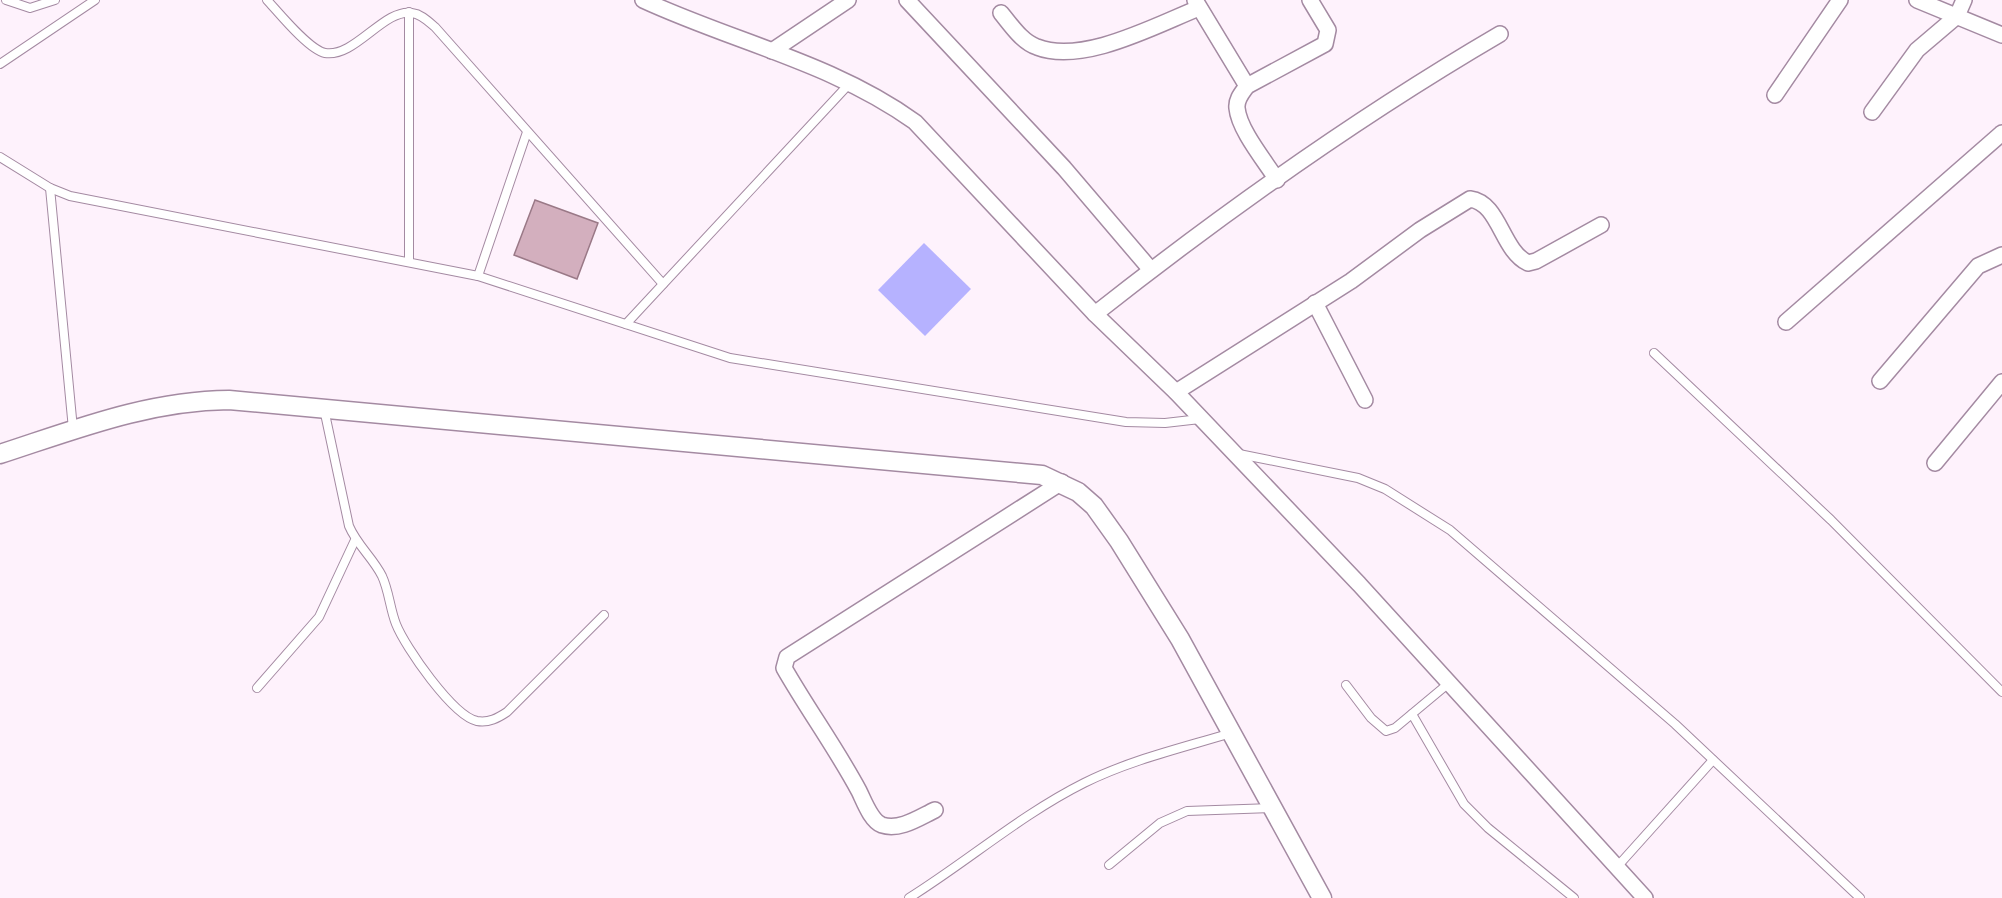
<svg xmlns="http://www.w3.org/2000/svg" width="2002" height="898" font-family="Rubik,sans-serif">
  <rect width="100%" height="100%" fill="#fef2fc"/>
  <polygon fill="#b6b2ff" points="924,243 971,289 925,336 878,290"/>
  <polygon fill="#d3afbe" stroke="#9a7987" stroke-width="1.5" points="535,200 598,223 577,279 514,255"/>
  <g fill="none" stroke-linecap="round" stroke-linejoin="round">
    <g stroke="#a48aa2" stroke-width="10">
      <g id="service">
        <polyline points="6,0 30,8 55,0"/>
        <path d="M267,0C279,13 309,50 325,53C355,58 384,8 412,13C421,14 428,21 435,27L663,284"/>
        <polyline points="409,12 409,262"/>
        <polyline points="0,64 95,0"/>
        <polyline points="0,157 50,188 70,196 478,276 730,358 1126,422 1165,423 1200,419"/>
        <polyline points="50,188 73,429"/>
        <polyline points="478,276 527,132"/>
        <polyline points="626,324 850,83"/>
        <polyline points="1654,353 1831,520 2002,692"/>
        <path d="M324,409L349,526C357,545 373,558 382,576C389,591 390,609 396,624C405,647 453,716 477,721C489,723 498,718 507,712L604,615"/>
        <polyline points="1239,454 1358,478 1385,489 1450,530 1675,724 1860,898"/>
        <polyline points="1346,685 1371,718 1386,731 1395,728 1449,683"/>
        <polyline points="257,688 319,617 355,540"/>
        <polyline points="1412,714 1464,804 1488,828 1574,898"/>
        <polyline points="1109,865 1160,823 1187,811 1272,808"/>
        <polyline points="1616,868 1713,760"/>
        <path d="M909,898C968,861 1022,814 1084,783C1130,760 1182,748 1231,733"/>
      </g>
    </g>
    <g stroke="#a48aa2" stroke-width="18">
      <g id="minor">
        <path d="M643,0C734,42 833,63 915,122L1095,314L1176,392L1359,584L1645,898"/>
        <polyline points="907,0 1064,168 1151,270"/>
        <polyline points="1195,0 1247,86"/>
        <polyline points="1917,0 2002,35"/>
        <path d="M1001,13C1011,25 1022,42 1037,47C1083,65 1156,25 1199,8"/>
        <polyline points="772,51 848,0"/>
        <polyline points="1775,95 1840,0"/>
        <polyline points="1872,112 1917,50 1957,16 1964,0"/>
        <path d="M1277,180C1265,161 1239,130 1237,108C1236,99 1242,93 1247,86L1325,44L1328,30L1310,0"/>
        <polyline points="1315,303 1365,400"/>
        <path d="M1095,314C1223,213 1358,117 1500,34"/>
        <polyline points="1786,322 2002,133"/>
        <polyline points="1880,381 1978,266 2002,255"/>
        <path d="M1176,392L1351,281L1420,230L1470,199C1500,203 1501,250 1528,263L1536,261L1601,225"/>
        <polyline points="1935,463 2002,382"/>
        <path d="M935,810C920,817 900,831 882,825C871,821 864,801 859,791C836,748 808,710 784,668L787,657L1062,482"/>
      </g>
    </g>
    <g stroke="#a48aa2" stroke-width="21">
      <path id="tertiary" d="M0,454C77,429 147,401 229,400L1042,475L1078,492L1094,506L1119,541L1180,639L1322,898"/>
    </g>
    <use href="#service" stroke="#fff" stroke-width="8"/>
    <use href="#minor" stroke="#fff" stroke-width="15"/>
    <use href="#tertiary" stroke="#fff" stroke-width="18"/>
  </g>
</svg>
